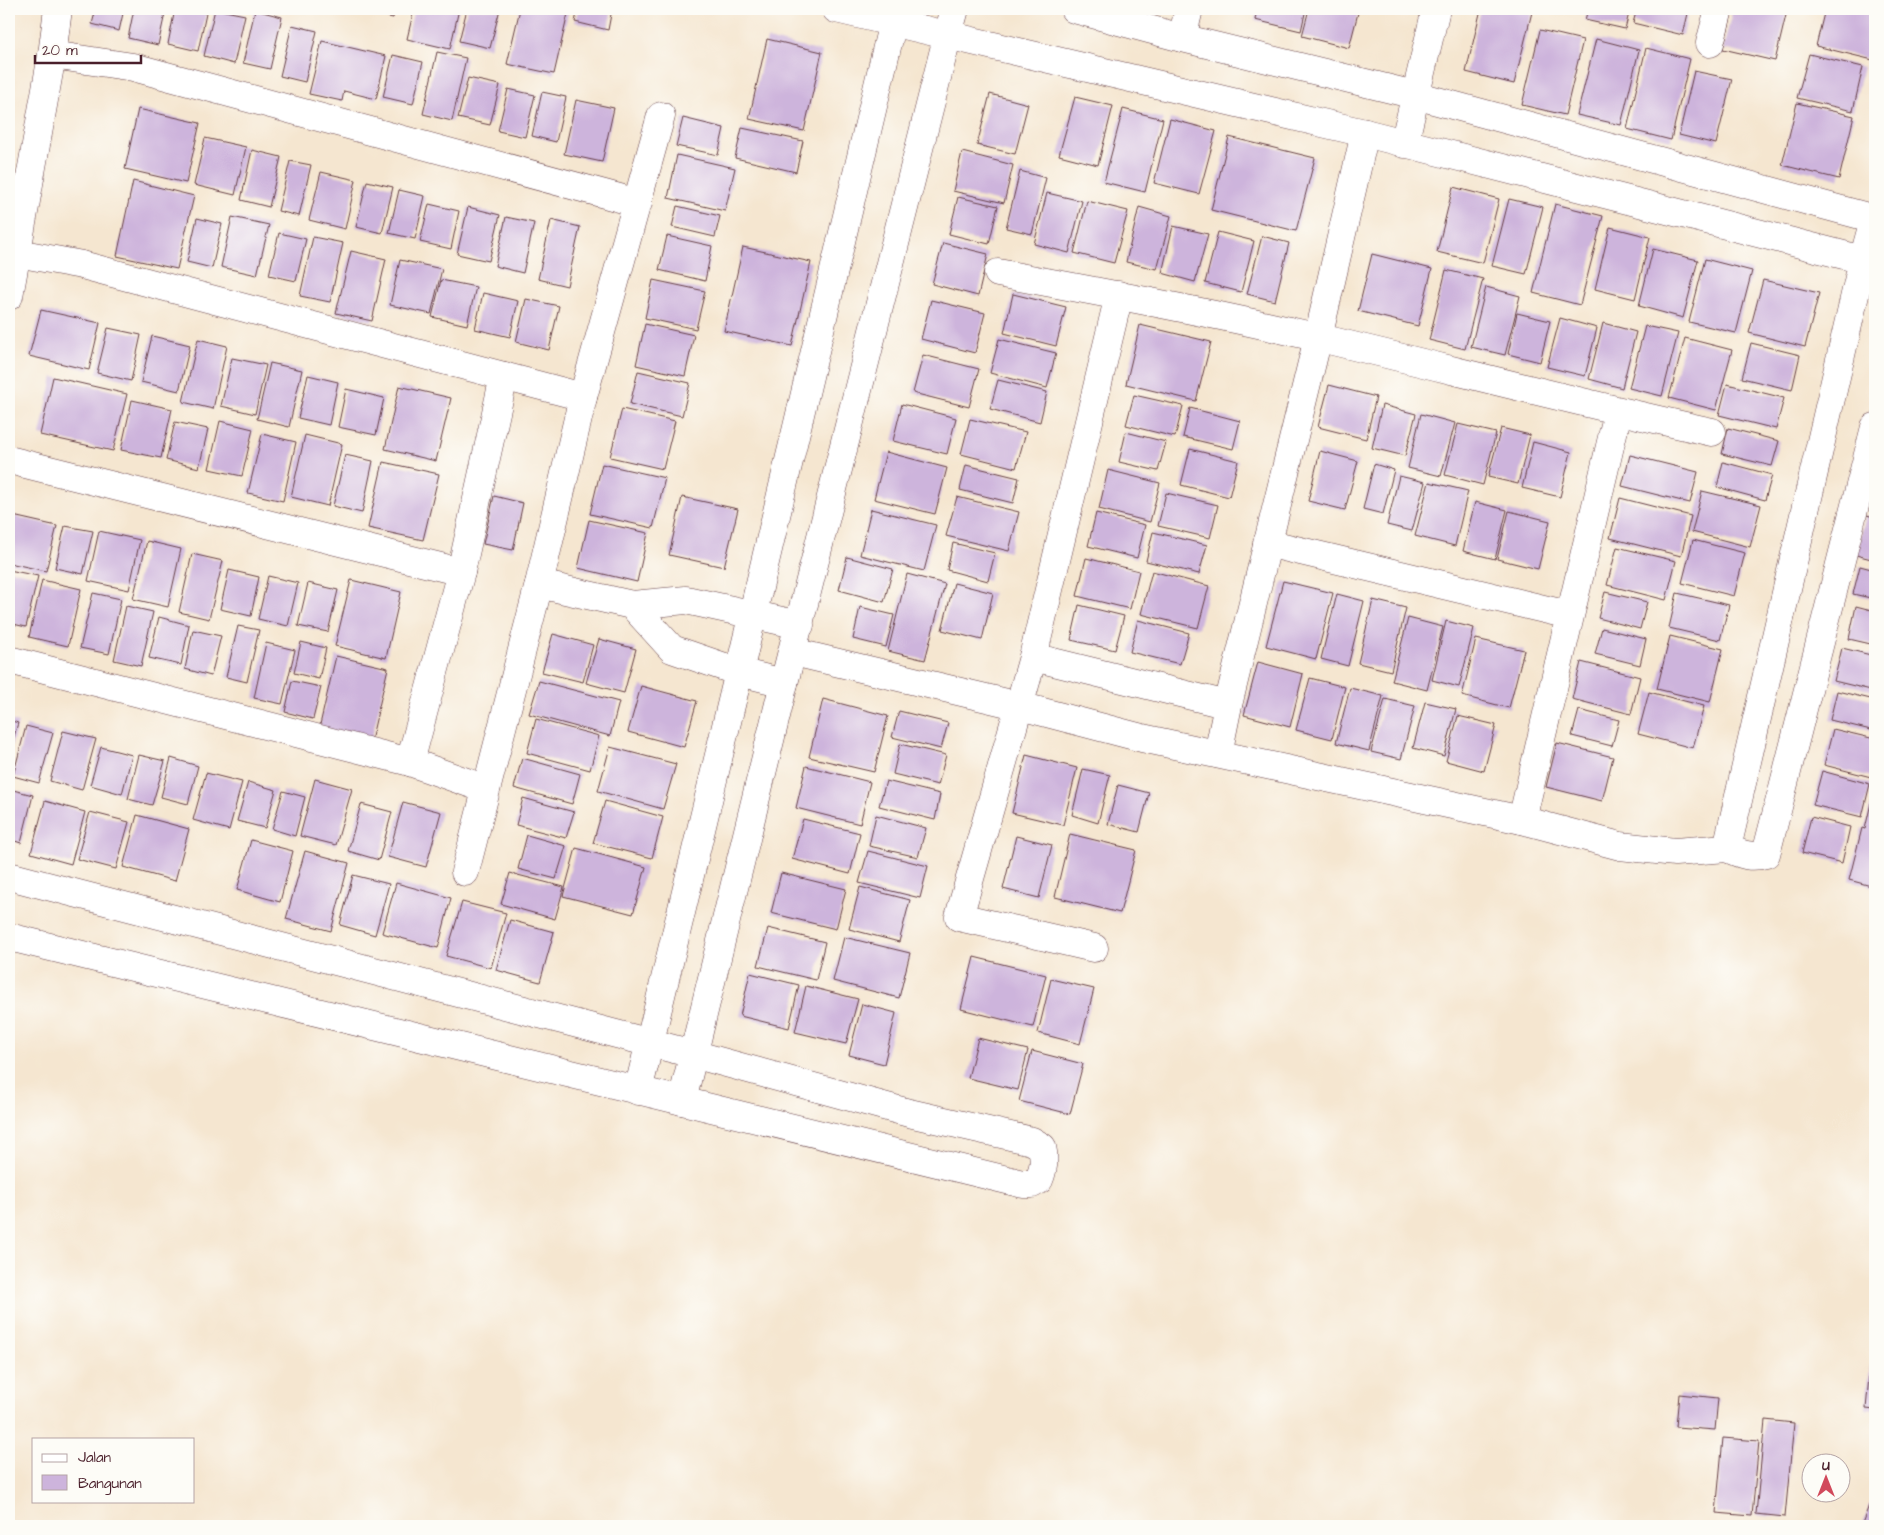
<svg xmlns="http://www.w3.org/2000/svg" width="1884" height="1535" font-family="'Architects Daughter',sans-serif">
  <rect width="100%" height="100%" fill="#fdfcf7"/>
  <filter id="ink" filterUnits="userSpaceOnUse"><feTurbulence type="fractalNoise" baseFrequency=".02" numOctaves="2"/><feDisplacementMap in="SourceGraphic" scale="10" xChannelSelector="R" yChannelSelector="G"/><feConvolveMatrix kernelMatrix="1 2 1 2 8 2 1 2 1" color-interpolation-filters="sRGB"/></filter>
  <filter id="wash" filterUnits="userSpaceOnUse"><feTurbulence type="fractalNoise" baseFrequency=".0096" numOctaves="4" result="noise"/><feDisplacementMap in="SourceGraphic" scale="20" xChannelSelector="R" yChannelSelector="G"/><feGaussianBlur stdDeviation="1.12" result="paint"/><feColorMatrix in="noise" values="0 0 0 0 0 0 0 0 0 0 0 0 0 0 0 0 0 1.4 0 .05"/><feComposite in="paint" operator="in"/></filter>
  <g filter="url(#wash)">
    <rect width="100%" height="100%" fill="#f5e6d0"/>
    <g id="blocks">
      <g fill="#cdb4dc">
        <polygon points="96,9 124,9 119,31 92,24"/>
        <polygon points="134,9 166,9 158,45 128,38"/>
        <polygon points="175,9 207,9 198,51 168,44"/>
        <polygon points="215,9 245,15 234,64 204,56"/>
        <polygon points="356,9 395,9 393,18"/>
        <polygon points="414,9 459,9 450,49 407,39"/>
        <polygon points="467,9 500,9 490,48 459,41"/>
        <polygon points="520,9 569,9 554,74 507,64"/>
        <polygon points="578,9 612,9 608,30 575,22"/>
        <polygon points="1257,9 1306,9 1301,31 1255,20"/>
        <polygon points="1309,9 1359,9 1349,48 1302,36"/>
        <polygon points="1481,9 1517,9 1532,12 1514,84 1466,72"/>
        <polygon points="1560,9 1580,9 1579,14"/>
        <polygon points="1588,9 1630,9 1625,29 1585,20"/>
        <polygon points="1637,9 1689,9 1683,35 1633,23"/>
        <polygon points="1733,9 1777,9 1787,11 1775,61 1723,49"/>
        <polygon points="1825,9 1875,9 1875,50 1873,60 1816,46"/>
        <polygon points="255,10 282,17 270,69 243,63"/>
        <polygon points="292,25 317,31 305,82 280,76"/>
        <polygon points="1540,30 1583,40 1565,115 1522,105"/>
        <polygon points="767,39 822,52 804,131 749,119"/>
        <polygon points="1596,39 1639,50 1621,125 1577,115"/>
        <polygon points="322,41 386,56 376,99 344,91 342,101 309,94"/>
        <polygon points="1646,48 1690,59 1671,140 1627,129"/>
        <polygon points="437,52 466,58 452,121 423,114"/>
        <polygon points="1809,54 1863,67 1853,111 1797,98"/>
        <polygon points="393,55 423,62 413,104 383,97"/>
        <polygon points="1694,71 1732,79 1716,144 1679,135"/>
        <polygon points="468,78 500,85 490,125 458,118"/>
        <polygon points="508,89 535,95 525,137 498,131"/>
        <polygon points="542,92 566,97 556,142 532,136"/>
        <polygon points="990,94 1028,104 1015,154 977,145"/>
        <polygon points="1075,97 1113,106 1098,165 1059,155"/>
        <polygon points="576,100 614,108 602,162 564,154"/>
        <polygon points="1797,103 1854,116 1839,179 1782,165"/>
        <polygon points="138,109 200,123 186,183 125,169"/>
        <polygon points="1123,109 1163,119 1145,192 1104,182"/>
        <polygon points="683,118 724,128 718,155 676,146"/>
        <polygon points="1170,119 1216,131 1199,194 1154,183"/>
        <polygon points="742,128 803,141 796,172 735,158"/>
        <polygon points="1229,137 1315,158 1296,231 1211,210"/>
        <polygon points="205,138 246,147 235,195 194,185"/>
        <polygon points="252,150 281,157 269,207 241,200"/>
        <polygon points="962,152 1013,165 1004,203 953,191"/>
        <polygon points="677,155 735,168 725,211 668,198"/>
        <polygon points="290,161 311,165 299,216 278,211"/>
        <polygon points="1020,171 1046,178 1032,234 1006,228"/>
        <polygon points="321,172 356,180 345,229 309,220"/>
        <polygon points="133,181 194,196 177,269 117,256"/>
        <polygon points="367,181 393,187 382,233 356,227"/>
        <polygon points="1453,187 1499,199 1483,263 1437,252"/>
        <polygon points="399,190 425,196 415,239 389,233"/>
        <polygon points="1047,193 1082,201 1069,253 1034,244"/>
        <polygon points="958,197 998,206 989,244 949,234"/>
        <polygon points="1509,199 1543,207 1526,274 1492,266"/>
        <polygon points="1087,201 1128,211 1114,263 1074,253"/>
        <polygon points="429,204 459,211 451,249 420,242"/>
        <polygon points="1555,204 1603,216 1580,305 1533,293"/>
        <polygon points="677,206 720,216 715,237 672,227"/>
        <polygon points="468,207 500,215 489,261 457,254"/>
        <polygon points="1139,207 1171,216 1157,269 1126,262"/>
        <polygon points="232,217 269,225 257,275 221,267"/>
        <polygon points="506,217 534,223 523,273 495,266"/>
        <polygon points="197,218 222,224 212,268 187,262"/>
        <polygon points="551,220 580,227 567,286 538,279"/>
        <polygon points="1173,226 1208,234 1195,282 1162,273"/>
        <polygon points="1610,227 1650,237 1635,299 1595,289"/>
        <polygon points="1218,232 1254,241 1241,292 1205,283"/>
        <polygon points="279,233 306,239 296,281 269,275"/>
        <polygon points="667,236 712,246 705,281 659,270"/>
        <polygon points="1262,236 1289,243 1275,301 1247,294"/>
        <polygon points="313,237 343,243 330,302 300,296"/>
        <polygon points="943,243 988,254 978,296 932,284"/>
        <polygon points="743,247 811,262 792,346 724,331"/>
        <polygon points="1653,249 1698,260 1683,318 1639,306"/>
        <polygon points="351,251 386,259 372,321 336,313"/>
        <polygon points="1372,254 1432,269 1418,326 1358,311"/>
        <polygon points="1705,259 1752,271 1736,333 1689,322"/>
        <polygon points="400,260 442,269 431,314 390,305"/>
        <polygon points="1446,270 1483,279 1465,349 1429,340"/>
        <polygon points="441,280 476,287 467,325 432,317"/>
        <polygon points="653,280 705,291 696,329 645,318"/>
        <polygon points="1763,280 1819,293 1805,347 1749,333"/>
        <polygon points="1486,287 1520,296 1505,355 1471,347"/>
        <polygon points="483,293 518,301 510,337 475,329"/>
        <polygon points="1013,294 1066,307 1056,346 1004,333"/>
        <polygon points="526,299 559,306 549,350 516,342"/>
        <polygon points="931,300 985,313 975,353 921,339"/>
        <polygon points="41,310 100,323 89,370 29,356"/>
        <polygon points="1517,313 1550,321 1540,362 1508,354"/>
        <polygon points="1560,318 1597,328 1585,376 1547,367"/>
        <polygon points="1603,323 1636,332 1622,388 1589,379"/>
        <polygon points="645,324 694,335 685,376 636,365"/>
        <polygon points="1140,325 1211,342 1196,401 1126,384"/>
        <polygon points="1645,326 1678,333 1662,396 1629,388"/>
        <polygon points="108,328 141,335 131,381 97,373"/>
        <polygon points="152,336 190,345 179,391 141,382"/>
        <polygon points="1685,338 1732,350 1716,410 1669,398"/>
        <polygon points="198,339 227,346 213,409 183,402"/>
        <polygon points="999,339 1056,353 1047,388 990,373"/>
        <polygon points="1751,343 1800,355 1792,390 1742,378"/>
        <polygon points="923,355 979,369 969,407 913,393"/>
        <polygon points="232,358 266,365 255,414 221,406"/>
        <polygon points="270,363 302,370 289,427 257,419"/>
        <polygon points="638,371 690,383 682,416 630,404"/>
        <polygon points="308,375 338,382 329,425 298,418"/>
        <polygon points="53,377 127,394 113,451 40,435"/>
        <polygon points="998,380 1047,392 1040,422 990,409"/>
        <polygon points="1727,384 1784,398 1776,429 1719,415"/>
        <polygon points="1329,385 1376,397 1366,439 1318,427"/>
        <polygon points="399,386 451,398 436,461 385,449"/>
        <polygon points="346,389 384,398 376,435 338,427"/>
        <polygon points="1134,395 1183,406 1175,437 1126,425"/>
        <polygon points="132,400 172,409 161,458 121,450"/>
        <polygon points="902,404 956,418 947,454 893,441"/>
        <polygon points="1382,405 1416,414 1405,456 1372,448"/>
        <polygon points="1190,408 1240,421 1233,449 1183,437"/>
        <polygon points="622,409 675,421 663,469 610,457"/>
        <polygon points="1421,414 1455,423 1441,476 1408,468"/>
        <polygon points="970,419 1026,432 1016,468 961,454"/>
        <polygon points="220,421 253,429 242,476 209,469"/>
        <polygon points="175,422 208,429 199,468 166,460"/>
        <polygon points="1458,424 1496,433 1483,485 1445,475"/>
        <polygon points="1501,428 1530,435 1518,484 1488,477"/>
        <polygon points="1728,428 1779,441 1772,466 1722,454"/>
        <polygon points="1126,432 1166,442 1158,471 1119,462"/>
        <polygon points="262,434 296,442 283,501 248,493"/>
        <polygon points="305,435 342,444 328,506 291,497"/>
        <polygon points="1533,442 1571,452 1560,497 1522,488"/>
        <polygon points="1190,449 1238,461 1229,497 1181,485"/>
        <polygon points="1320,451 1358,461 1345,510 1308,501"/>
        <polygon points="886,452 947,468 935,514 874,499"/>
        <polygon points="345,455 373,461 362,513 333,506"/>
        <polygon points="1630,455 1698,472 1690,503 1622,486"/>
        <polygon points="383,462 439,474 423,540 368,528"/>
        <polygon points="1723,462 1772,475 1765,500 1717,487"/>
        <polygon points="602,464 665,478 653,528 590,514"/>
        <polygon points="1374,464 1394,470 1383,514 1363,509"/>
        <polygon points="966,465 1019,478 1013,503 960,490"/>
        <polygon points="1108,470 1160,483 1150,522 1099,509"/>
        <polygon points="1399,476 1425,482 1412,531 1387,525"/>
        <polygon points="1429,482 1468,491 1455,546 1415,536"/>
        <polygon points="1702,491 1761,505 1750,547 1692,532"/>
        <polygon points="1166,493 1218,505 1210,538 1158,526"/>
        <polygon points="494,496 523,503 513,550 483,544"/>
        <polygon points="1875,496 1875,511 1871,510"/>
        <polygon points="682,497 738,509 724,567 669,555"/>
        <polygon points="957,497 1019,512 1009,551 946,536"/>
        <polygon points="1620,498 1691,516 1681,556 1610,538"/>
        <polygon points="1475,502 1507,510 1495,559 1463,551"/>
        <polygon points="871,509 936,525 924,571 860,555"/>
        <polygon points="1509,511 1550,521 1538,569 1497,559"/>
        <polygon points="1096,513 1145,525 1137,558 1088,546"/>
        <polygon points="1866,515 1875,517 1875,560 1856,555"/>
        <polygon points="13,516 57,526 46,571 9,563 9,535"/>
        <polygon points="589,520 648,533 637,582 578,568"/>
        <polygon points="65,526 93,531 83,574 55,568"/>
        <polygon points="99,531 140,540 129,590 88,581"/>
        <polygon points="1153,532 1207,545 1199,574 1146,561"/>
        <polygon points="1693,540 1745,553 1734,596 1682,583"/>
        <polygon points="147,541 181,549 168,607 133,599"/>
        <polygon points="953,543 995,553 988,581 947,570"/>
        <polygon points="1617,547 1676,561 1666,600 1607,585"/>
        <polygon points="192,554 223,561 209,619 179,612"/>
        <polygon points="847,557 893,569 884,602 839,590"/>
        <polygon points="1086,558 1139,571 1130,609 1077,596"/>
        <polygon points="1860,566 1875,570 1875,599 1853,594"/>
        <polygon points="9,570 38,576 26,627 9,623"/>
        <polygon points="229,570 259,577 251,616 220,609"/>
        <polygon points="1152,571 1209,586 1198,628 1141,614"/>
        <polygon points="907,574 945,584 925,660 888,651"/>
        <polygon points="268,576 298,583 288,626 258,619"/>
        <polygon points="42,580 81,589 68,646 29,637"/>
        <polygon points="351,580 401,592 386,658 335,646"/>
        <polygon points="1283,581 1333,593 1316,659 1266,646"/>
        <polygon points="308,583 338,590 328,632 298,626"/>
        <polygon points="954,583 993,593 982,640 942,630"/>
        <polygon points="1605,592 1647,602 1640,629 1598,618"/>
        <polygon points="93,593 121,599 109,654 80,648"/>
        <polygon points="1677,593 1729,605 1720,640 1669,628"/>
        <polygon points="1337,594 1364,601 1348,666 1321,659"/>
        <polygon points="1373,600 1406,608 1391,671 1358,663"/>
        <polygon points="1079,605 1124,616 1115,650 1071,640"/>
        <polygon points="126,606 153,612 141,666 114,660"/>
        <polygon points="1856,606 1875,611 1875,645 1849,639"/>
        <polygon points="860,607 894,615 886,647 853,639"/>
        <polygon points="159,617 189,625 181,665 149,658"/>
        <polygon points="1408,618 1443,627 1427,690 1392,681"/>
        <polygon points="1138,620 1189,633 1180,664 1130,652"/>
        <polygon points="1446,621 1474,628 1459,687 1432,680"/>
        <polygon points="238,626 259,630 247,682 226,677"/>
        <polygon points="1602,628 1646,639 1640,665 1595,654"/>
        <polygon points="193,630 221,636 211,676 185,669"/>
        <polygon points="553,634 593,645 583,682 542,672"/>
        <polygon points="1670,636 1723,649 1710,702 1657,689"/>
        <polygon points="599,639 636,649 624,693 586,683"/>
        <polygon points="1476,639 1524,650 1509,708 1462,696"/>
        <polygon points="301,642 326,648 319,679 294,673"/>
        <polygon points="266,643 295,650 282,704 254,698"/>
        <polygon points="1842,648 1875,656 1875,691 1834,681"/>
        <polygon points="336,656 388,668 371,741 319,729"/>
        <polygon points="1258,662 1303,674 1290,727 1244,715"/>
        <polygon points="1581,662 1640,677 1631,714 1572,699"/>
        <polygon points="1310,678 1345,687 1332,739 1296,730"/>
        <polygon points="292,681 321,687 313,719 285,712"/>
        <polygon points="539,681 619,702 610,736 529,714"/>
        <polygon points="641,686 697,701 684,747 628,732"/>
        <polygon points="1350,688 1383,696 1369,751 1336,743"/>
        <polygon points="1837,691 1875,700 1875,731 1830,720"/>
        <polygon points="1649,692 1704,706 1693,748 1638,734"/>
        <polygon points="823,699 888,716 874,772 809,757"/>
        <polygon points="1385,699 1415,706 1401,759 1371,752"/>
        <polygon points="1425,702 1456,709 1444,756 1413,748"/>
        <polygon points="1579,710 1619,720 1612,746 1572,736"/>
        <polygon points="899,711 948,723 941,749 892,737"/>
        <polygon points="1458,716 1496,725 1484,771 1446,761"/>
        <polygon points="536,719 599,736 590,770 527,753"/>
        <polygon points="9,720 18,723 9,753"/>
        <polygon points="26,726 53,733 39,783 13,776"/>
        <polygon points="1833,729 1875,739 1875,778 1824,765"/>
        <polygon points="63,731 96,739 82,790 50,781"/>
        <polygon points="1557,743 1613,757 1602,801 1546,787"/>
        <polygon points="900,744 946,755 938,785 893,774"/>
        <polygon points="101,747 132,755 122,794 90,785"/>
        <polygon points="610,747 676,764 663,809 598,791"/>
        <polygon points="139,755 165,761 152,805 128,799"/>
        <polygon points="1026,755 1077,768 1063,825 1012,813"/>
        <polygon points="171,758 198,766 188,804 161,797"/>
        <polygon points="522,758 580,774 572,804 514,788"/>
        <polygon points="806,766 870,782 860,824 796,808"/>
        <polygon points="1083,769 1110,775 1098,823 1072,815"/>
        <polygon points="1822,771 1870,784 1862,817 1813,805"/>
        <polygon points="206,773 242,782 229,830 193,820"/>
        <polygon points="315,779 352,789 336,845 300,836"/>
        <polygon points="886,781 940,794 935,820 879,806"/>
        <polygon points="248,782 276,790 265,828 237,821"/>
        <polygon points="1118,785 1149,793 1139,832 1108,824"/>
        <polygon points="9,789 33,795 21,843 9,839"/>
        <polygon points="283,791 305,797 295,836 272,829"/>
        <polygon points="523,798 574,812 566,838 516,825"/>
        <polygon points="45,801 85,812 71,864 31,853"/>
        <polygon points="605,801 663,817 652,858 593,843"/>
        <polygon points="403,802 441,812 426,867 388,857"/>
        <polygon points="1871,803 1875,804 1875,887 1849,880 1862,828 1865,829"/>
        <polygon points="361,804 392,812 379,860 348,851"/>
        <polygon points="90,812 129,822 116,869 77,859"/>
        <polygon points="137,815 189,829 175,881 123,867"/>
        <polygon points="876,815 926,828 918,857 869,846"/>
        <polygon points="1811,817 1850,827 1842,863 1802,853"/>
        <polygon points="803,819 860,833 850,874 792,859"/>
        <polygon points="1070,834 1136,850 1120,913 1055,897"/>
        <polygon points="527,835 566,846 556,879 518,869"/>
        <polygon points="1016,836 1052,845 1039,898 1003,889"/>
        <polygon points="251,840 293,851 280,902 237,890"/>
        <polygon points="576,848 646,867 633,914 563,896"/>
        <polygon points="305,851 349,863 331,931 286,919"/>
        <polygon points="868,851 928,866 920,898 859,883"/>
        <polygon points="510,873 564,887 555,919 501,904"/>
        <polygon points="781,873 846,889 836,929 771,913"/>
        <polygon points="353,875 389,884 375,935 340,925"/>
        <polygon points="396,883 451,898 438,948 382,933"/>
        <polygon points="860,887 910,900 899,942 849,929"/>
        <polygon points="462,902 506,913 491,968 446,956"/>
        <polygon points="510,920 554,932 540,982 496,970"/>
        <polygon points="768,928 825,942 816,980 758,966"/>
        <polygon points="844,937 910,953 899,998 833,981"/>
        <polygon points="974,957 1046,975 1033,1027 961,1009"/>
        <polygon points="750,973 799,985 789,1028 740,1016"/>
        <polygon points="1051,979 1094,989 1080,1044 1038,1033"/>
        <polygon points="806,986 858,999 846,1044 795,1032"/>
        <polygon points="862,1004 896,1013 884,1064 849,1055"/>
        <polygon points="978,1038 1028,1050 1018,1090 968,1078"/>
        <polygon points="1032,1051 1083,1064 1070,1114 1019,1101"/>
        <polygon points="1870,1366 1875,1367 1875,1410 1866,1409"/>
        <polygon points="1679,1394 1718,1398 1715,1430 1676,1427"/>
        <polygon points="1765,1420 1794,1423 1785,1517 1756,1514"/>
        <polygon points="1723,1438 1759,1441 1752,1516 1716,1513"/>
        <polygon points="1875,1490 1875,1526 1861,1526"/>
      </g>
    </g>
  </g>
  <g filter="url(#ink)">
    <use href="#blocks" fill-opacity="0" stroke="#643d44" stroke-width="1"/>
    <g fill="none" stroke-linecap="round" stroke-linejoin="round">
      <g stroke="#643d44" stroke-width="29">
        <g id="minor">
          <polyline points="836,9 1365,133 1875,263"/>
          <polyline points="1074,9 1182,38 1415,95 1875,219"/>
          <polyline points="1182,38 1189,9"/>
          <polyline points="1710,43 1719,9"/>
          <polyline points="52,55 133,67 638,203"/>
          <polyline points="1404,144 1436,9"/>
          <path d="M1875,216L1863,260L1727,848C1742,855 1751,858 1766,854L1875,427"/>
          <polyline points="17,253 82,265 583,397"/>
          <path d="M998,273C1106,293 1213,313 1320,338C1450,369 1580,403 1712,432"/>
          <polyline points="9,296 52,55 58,9"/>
          <polyline points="9,460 461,572"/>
          <polyline points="1267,543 1569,615"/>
          <polyline points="539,584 632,605 686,600 800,625"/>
          <polyline points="632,605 672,649 739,672 784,683"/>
          <polyline points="793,652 1020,706 1142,738 1522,820 1620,846 1675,852 1727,848"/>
          <polyline points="1033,657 1228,705"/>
          <polyline points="9,660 410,762 486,789"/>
          <polyline points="1218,754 1228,705 1318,338 1365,133"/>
          <polyline points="410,762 461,572 504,376"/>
          <polyline points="1522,820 1618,412"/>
          <polyline points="465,872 539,584 583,397 661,116"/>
          <path d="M9,876L693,1054L909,1113L1032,1141L1042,1147C1045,1159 1044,1168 1039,1180L1032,1184H1023L9,937"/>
          <polyline points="1094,948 959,917 1033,657 1119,295"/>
          <polyline points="638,1091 739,672 896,9"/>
          <polyline points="682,1101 784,683 948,34 955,9"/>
        </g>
      </g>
      <use href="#minor" stroke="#fff" stroke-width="28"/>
    </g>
  </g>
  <rect width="1884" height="1535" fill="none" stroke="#fdfcf7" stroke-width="30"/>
  <rect x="32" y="1438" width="162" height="65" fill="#fdfcf7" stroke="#b5a4a5"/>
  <rect x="42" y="1454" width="25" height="8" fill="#ffffff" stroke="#b5a4a5"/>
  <text x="78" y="1462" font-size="15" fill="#4a1f2b">Jalan</text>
  <rect x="42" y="1475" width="25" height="15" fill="#cdb4dc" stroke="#b5a4a5"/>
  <text x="78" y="1488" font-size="15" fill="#4a1f2b">Bangunan</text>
  <g transform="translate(1826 1478)"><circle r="24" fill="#fdfcf7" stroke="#b5a4a5"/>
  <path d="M0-4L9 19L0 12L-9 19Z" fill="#d1495b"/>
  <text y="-8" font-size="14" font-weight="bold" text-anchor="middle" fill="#4a1f2b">U</text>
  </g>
  <path d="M35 55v8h106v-8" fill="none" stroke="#4a1f2b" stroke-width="2.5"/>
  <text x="42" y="55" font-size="15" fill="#4a1f2b" stroke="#fdfcf7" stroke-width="4" paint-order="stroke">20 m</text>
</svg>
